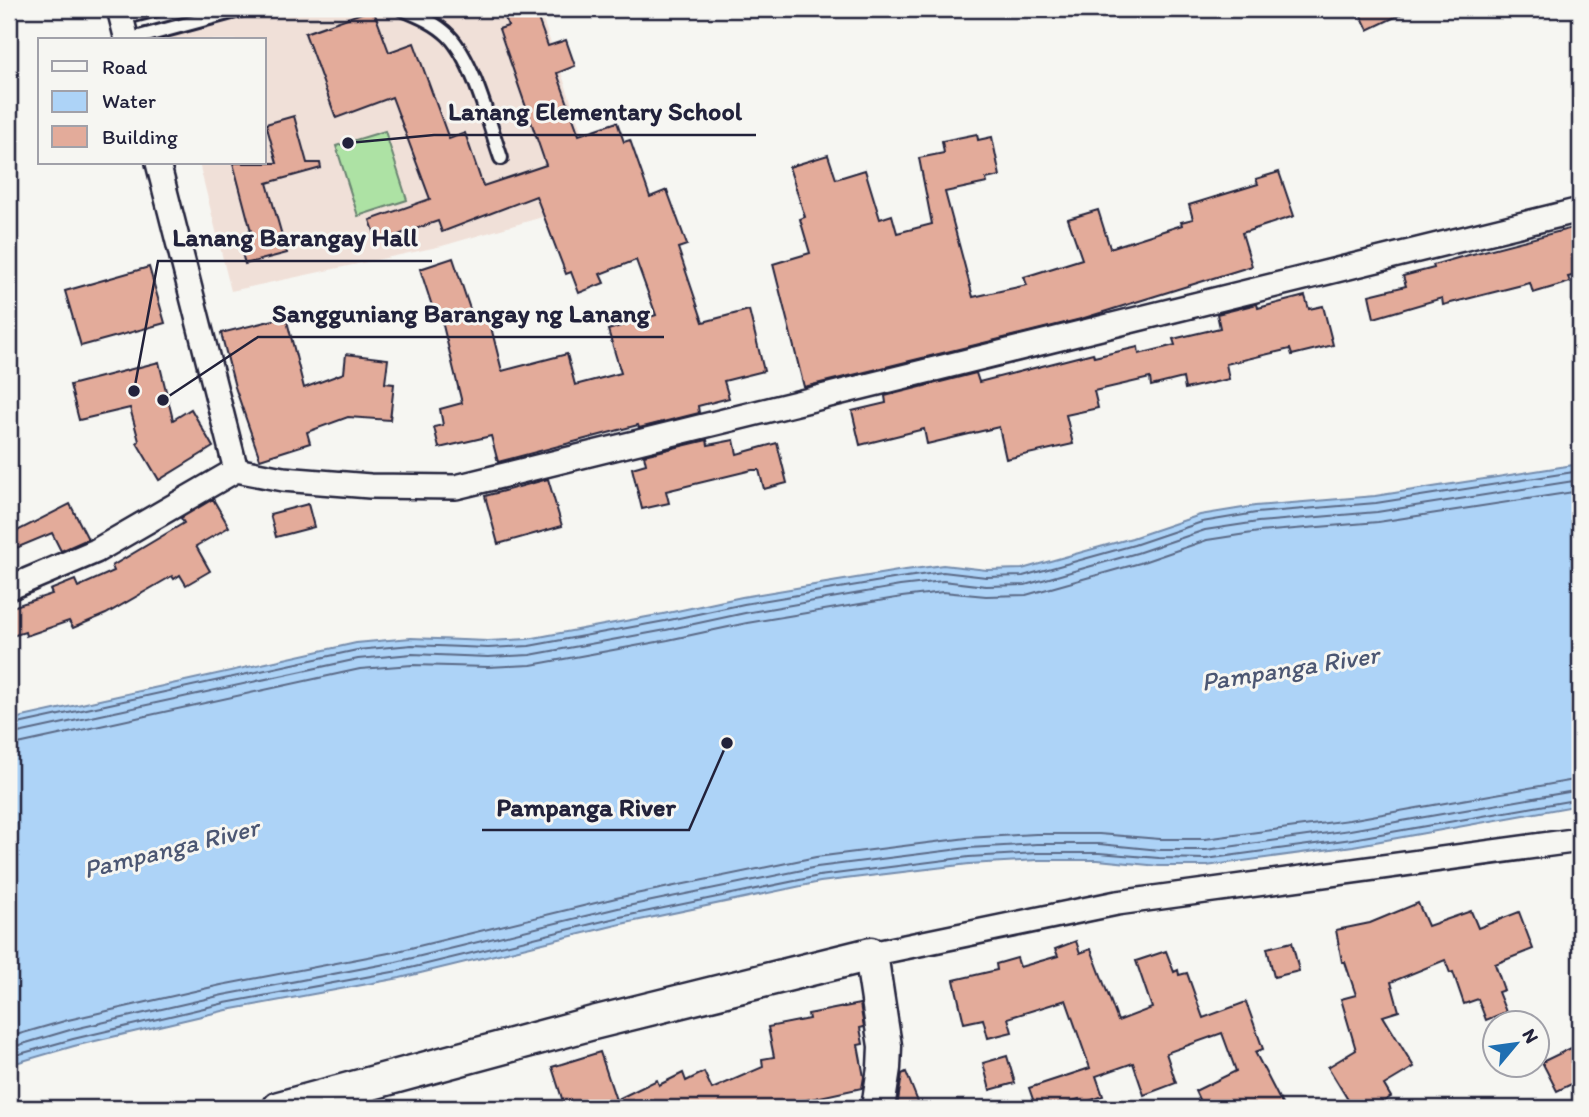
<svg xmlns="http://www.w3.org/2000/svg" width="1589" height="1117" font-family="Itim,sans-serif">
  <rect width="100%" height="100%" fill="#f6f6f2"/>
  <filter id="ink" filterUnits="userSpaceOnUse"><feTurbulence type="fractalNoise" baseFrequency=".0143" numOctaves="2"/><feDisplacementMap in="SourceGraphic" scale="14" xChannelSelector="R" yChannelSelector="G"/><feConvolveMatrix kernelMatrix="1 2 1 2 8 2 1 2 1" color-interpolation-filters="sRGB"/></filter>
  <g filter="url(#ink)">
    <polygon fill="#f0e0d8" points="258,9 539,9 605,199 442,246 231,291 199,163 264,163 264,40 168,40 167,35"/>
    <polygon fill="#ade2a4" stroke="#688270" stroke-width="2" points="385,131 407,200 358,216 336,146"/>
    <polygon fill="#add3f7" stroke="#758cac" stroke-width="2" points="1580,464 1580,805 1353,846 1206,866 1159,866 1098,860 1038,860 969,864 820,882 621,924 400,978 227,1010 74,1046 9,1065 9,720 356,643 411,638 488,641 528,639 663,614 742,597 898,571 943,565 987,570 1022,569 1132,538 1200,515 1255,506 1375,496"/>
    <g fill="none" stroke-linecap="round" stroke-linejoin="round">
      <g stroke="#5a6986" stroke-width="2">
        <polyline points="9,726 357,650 412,645 488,648 529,646 665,621 744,604 899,578 943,572 986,577 1023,576 1134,545 1202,522 1256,513 1376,503 1580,471"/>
        <polyline points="9,735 358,659 412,654 488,657 530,655 666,630 745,613 900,586 943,581 986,586 1025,585 1137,553 1205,530 1258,522 1377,512 1580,480"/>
        <polyline points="9,746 360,669 412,665 488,667 531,665 668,640 747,623 902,597 943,592 986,596 1026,595 1140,563 1207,540 1259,532 1378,522 1580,491"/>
        <polyline points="9,1037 68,1020 221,985 394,952 616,898 816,857 967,838 1036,834 1099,834 1160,839 1205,839 1349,820 1580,779"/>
        <polyline points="9,1048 70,1030 223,995 396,962 618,908 817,867 968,848 1037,844 1099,844 1160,850 1206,850 1350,830 1580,790"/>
        <polyline points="9,1057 73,1039 225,1003 398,971 620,917 819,876 969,857 1037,853 1099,853 1159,858 1206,859 1352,839 1580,799"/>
      </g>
    </g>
    <g fill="#e3ab9a" stroke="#22223b" stroke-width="2">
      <polygon points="373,9 389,52 414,43 449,139 465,133 483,186 546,165 499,29 508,26 502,9 529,9 532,18 537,16 548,46 566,40 575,66 557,73 579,135 617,122 624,142 630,140 650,197 667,190 687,245 678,248 703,322 749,310 764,371 724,381 729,398 698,406 699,413 639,428 638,425 498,462 491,436 439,448 434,427 443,425 440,409 462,403 440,313 435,315 420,269 453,258 472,315 487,311 502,371 567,354 575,385 621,373 608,330 656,315 636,260 600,274 604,283 579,293 571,272 566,274 536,196 442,232 438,221 378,242 370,220 430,199 392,97 336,118 305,33"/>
      <polygon points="1358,9 1412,9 1368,30"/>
      <polygon points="294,116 307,163 320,163 321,168 267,183 287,253 245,264 237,235 251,231 233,163 277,163 266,124"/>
      <polygon points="977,134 978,140 992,137 1000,176 986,179 987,183 945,192 973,297 1027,285 1024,277 1082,259 1068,219 1098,210 1110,248 1182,225 1181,222 1193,219 1189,205 1258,184 1256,179 1279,172 1294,216 1242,233 1252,266 1081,319 804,387 773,264 810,253 800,219 805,217 789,167 828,155 836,179 865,170 880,219 892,215 897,233 932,224 919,158 944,153 942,141"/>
      <polygon points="1580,226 1580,274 1568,277 1570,282 1533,293 1530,283 1443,305 1442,298 1374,318 1369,295 1406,286 1403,276 1434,268 1433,265 1461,257"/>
      <polygon points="149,267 165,323 81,346 65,291"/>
      <polygon points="1305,296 1309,309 1323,306 1333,345 1292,355 1290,349 1226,364 1229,379 1185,389 1183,378 1151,386 1150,378 1094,391 1098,408 1066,415 1073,444 1006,459 999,427 927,444 924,429 860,445 852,411 886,403 885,396 976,373 979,382 1093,353 1094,357 1138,347 1139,354 1175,345 1173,339 1220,328 1217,314 1257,304 1258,308"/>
      <polygon points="286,317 304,388 344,373 346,354 388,359 385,383 394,384 390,420 348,417 307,432 310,443 260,459 235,387 221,333"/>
      <polygon points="159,362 173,420 191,409 213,447 159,480 137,443 139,441 130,408 79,420 70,385"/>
      <polygon points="707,440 708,445 734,440 737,454 777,443 787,483 764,489 759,470 752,470 666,491 669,503 642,509 632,468 646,464 644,455"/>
      <polygon points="548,479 562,526 498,544 485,496"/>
      <polygon points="213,499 229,527 196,546 210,571 186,585 180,575 174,579 172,576 106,614 73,628 69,621 26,636 25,632 9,637 9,608 52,594 50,590 75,580 78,587 114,571 112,566 184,523 181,518"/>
      <polygon points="70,504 88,539 61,551 52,533 9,551 9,535"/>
      <polygon points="308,504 314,527 276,537 270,514"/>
      <polygon points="1418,903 1428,926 1471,911 1478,928 1519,912 1533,949 1495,964 1504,990 1498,992 1506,1012 1486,1020 1478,999 1464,1004 1453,972 1450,973 1445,960 1391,982 1399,1011 1383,1016 1414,1067 1384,1085 1391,1097 1372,1108 1353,1108 1328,1067 1356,1050 1341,999 1356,995 1345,962 1342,962 1336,930 1370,923"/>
      <polygon points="1076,941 1080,953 1091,949 1118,1021 1152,1008 1136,961 1166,951 1174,972 1178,970 1179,975 1187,973 1203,1018 1246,1002 1263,1049 1255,1052 1284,1108 1203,1108 1195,1091 1236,1071 1222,1033 1166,1053 1176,1083 1144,1095 1133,1063 1096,1076 1103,1096 1081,1104 1079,1099 1051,1108 1036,1108 1029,1088 1090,1068 1066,1000 1008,1018 1012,1032 988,1038 983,1019 964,1023 954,980 997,970 996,964 1017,958 1020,967 1058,956 1055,949"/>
      <polygon points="1292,942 1299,971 1274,977 1267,948"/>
      <polygon points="860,1004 864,1027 860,1028 863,1044 858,1045 864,1077 862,1088 769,1108 565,1108 552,1067 600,1052 616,1100 657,1080 659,1085 683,1073 686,1081 704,1072 712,1089 763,1067 762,1059 774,1057 768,1027 809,1019 808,1014"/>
      <polygon points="1571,1048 1580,1067 1580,1080 1557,1091 1542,1062"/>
      <polygon points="1007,1056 1015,1083 990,1090 983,1063"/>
      <polygon points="906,1072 918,1102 916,1103 918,1108 897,1108 902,1074"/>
    </g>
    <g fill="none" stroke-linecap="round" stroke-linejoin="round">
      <g stroke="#22223b" stroke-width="18">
        <g id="lane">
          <path d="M402,9C419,16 436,23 449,36C474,62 489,124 501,158"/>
          <polyline points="122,18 157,9"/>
          <polyline points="128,40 243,9"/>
        </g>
      </g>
      <g stroke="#22223b" stroke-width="28">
        <g id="street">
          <polyline points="119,9 127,40"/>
          <polyline points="158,163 236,470"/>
          <polyline points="9,588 96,551 236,470 283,479 370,486 456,487 1580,210"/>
          <polyline points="871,954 1117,903 1580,840"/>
        </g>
      </g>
      <g stroke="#22223b" stroke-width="37">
        <polyline id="secondary" points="279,1108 593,1023 871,954 885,1046 884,1068 878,1108"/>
      </g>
      <use href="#lane" stroke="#f6f6f2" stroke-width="12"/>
      <use href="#street" stroke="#f6f6f2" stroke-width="23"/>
      <use href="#secondary" stroke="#f6f6f2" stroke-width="32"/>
    </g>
  </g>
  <g text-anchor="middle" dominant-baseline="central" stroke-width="6" stroke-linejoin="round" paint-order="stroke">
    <g font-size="26" font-style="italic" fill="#4c5773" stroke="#f6f6f2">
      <text transform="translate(1290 668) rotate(-9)">Pampanga River</text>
      <text transform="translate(171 848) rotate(-14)">Pampanga River</text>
    </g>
  </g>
  <path fill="none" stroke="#22223b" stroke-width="2.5" d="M348 143L434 135H756M134 391L158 261H432M163 400L258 337H664M727 743L689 830H482"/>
  <g fill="#22223b" stroke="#f6f6f2" stroke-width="2.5">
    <circle cx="348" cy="143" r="7"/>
    <circle cx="134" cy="391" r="7"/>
    <circle cx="163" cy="400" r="7"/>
    <circle cx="727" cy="743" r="7"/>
  </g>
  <g font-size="26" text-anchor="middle" font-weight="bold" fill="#22223b" stroke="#f6f6f2" stroke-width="6" stroke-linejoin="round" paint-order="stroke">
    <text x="595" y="120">Lanang Elementary School</text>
    <text x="295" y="246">Lanang Barangay Hall</text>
    <text x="461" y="322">Sangguniang Barangay ng Lanang</text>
    <text x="586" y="816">Pampanga River</text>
  </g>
  <rect width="1589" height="1117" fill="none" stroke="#f6f6f2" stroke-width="35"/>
  <rect x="18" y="18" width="1554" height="1082" fill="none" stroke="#22223b" stroke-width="2.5" filter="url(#ink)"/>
  <rect x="38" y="38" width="228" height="126" fill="#f6f6f2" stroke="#a1a1a9" stroke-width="2"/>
  <rect x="52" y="61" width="35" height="10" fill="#f6f6f2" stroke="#a1a1a9" stroke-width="2"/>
  <text x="102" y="74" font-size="21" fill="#22223b">Road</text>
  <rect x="52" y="91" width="35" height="21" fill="#add3f7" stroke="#a1a1a9" stroke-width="2"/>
  <text x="102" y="108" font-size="21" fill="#22223b">Water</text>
  <rect x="52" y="126" width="35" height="21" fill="#e3ab9a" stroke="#a1a1a9" stroke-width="2"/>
  <text x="102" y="144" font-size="21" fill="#22223b">Building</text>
  <g transform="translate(1516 1044) rotate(61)"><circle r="33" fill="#f6f6f2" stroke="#a1a1a9" stroke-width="2"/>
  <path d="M0-5L12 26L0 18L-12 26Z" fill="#1f6fb2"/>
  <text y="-10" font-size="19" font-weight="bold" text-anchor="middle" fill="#22223b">N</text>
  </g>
</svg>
